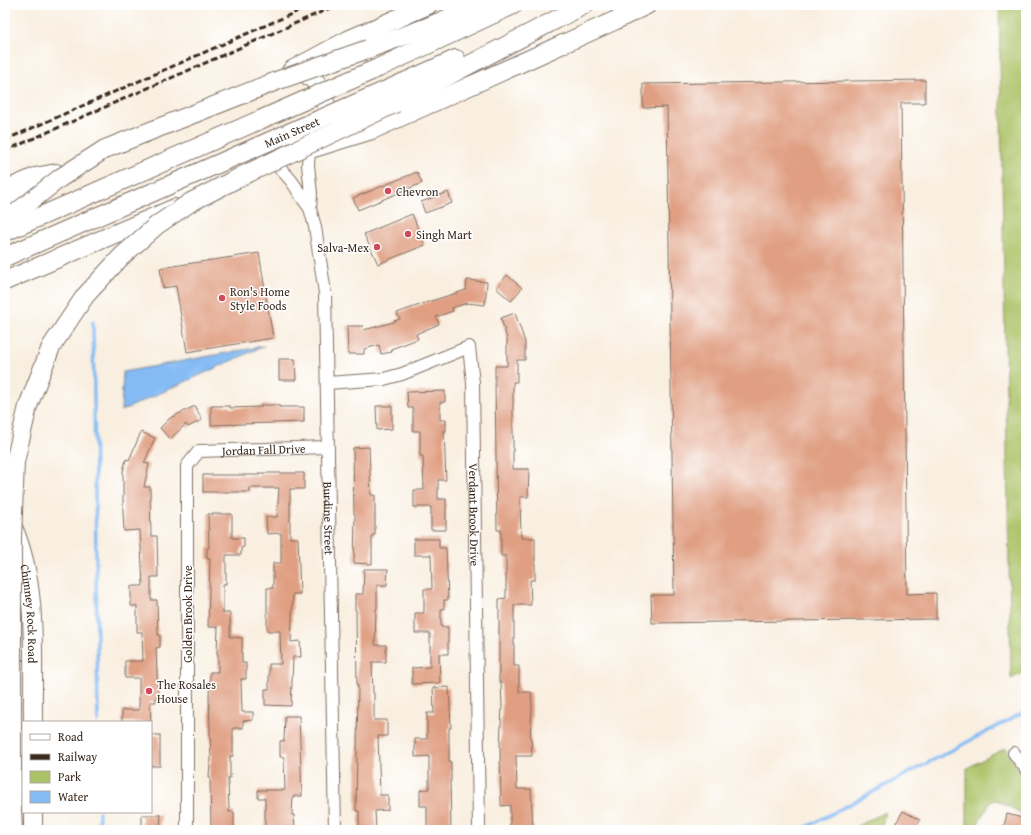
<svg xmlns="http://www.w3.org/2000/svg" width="1031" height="835" font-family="'Gentium Book Plus',serif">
  <rect width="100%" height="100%" fill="#fff"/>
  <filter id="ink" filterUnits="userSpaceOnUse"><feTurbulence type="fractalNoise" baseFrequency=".025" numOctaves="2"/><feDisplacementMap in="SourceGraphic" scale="8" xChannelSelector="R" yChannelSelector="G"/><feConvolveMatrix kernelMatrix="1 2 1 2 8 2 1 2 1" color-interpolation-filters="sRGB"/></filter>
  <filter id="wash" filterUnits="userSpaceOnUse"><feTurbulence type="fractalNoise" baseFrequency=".012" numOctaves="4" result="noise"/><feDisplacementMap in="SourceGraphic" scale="16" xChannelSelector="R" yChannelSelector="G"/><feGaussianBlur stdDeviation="0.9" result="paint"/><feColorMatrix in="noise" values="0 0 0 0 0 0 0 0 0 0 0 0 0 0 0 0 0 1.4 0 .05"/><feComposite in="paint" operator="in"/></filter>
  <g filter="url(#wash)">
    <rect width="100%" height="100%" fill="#f9efe0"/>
    <g fill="#acc267" stroke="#747642">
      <polygon points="999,5 1026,5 1026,671 1011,679"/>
      <polygon points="1005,748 1026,782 1026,816 997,800 991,801 974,830 967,830 967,768"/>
      <polygon points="885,812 881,830 849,830"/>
    </g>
    <polygon fill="#84bbf4" stroke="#607289" points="264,346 121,411 123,372"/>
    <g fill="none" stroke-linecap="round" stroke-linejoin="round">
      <g stroke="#84bbf4" stroke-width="3.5">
        <polyline points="93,322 98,722"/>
        <polyline points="99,812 99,830"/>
        <polyline points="801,830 1026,711"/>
      </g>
    </g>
    <g id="blocks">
      <g fill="#e09f82">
        <polygon points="925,80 925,103 901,103 907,594 936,593 936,619 652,623 651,595 674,595 667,107 643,108 643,84"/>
        <polygon points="417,172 422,183 358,210 353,198"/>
        <polygon points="448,192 452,203 425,213 421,202"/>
        <polygon points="412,214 425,245 378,264 364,234"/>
        <polygon points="259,253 273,338 187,352 176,286 163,288 160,268"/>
        <polygon points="507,275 522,288 511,301 496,288"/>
        <polygon points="467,280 487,282 485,305 467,303 452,308 453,311 436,317 439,324 416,334 418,339 391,349 392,352 381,354 379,345 364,349 364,354 348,354 347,326 363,326 364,330 394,322 394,321 400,319 397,313 428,302 466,290"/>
        <polygon points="515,313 525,342 525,360 517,360 517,382 513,382 513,469 529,469 528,497 520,497 521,538 535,538 535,580 530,580 531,605 514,605 514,666 519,666 519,692 531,692 532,709 530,739 531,739 532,756 516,756 517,789 531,789 533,830 510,830 510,805 501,806 500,745 502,706 501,682 499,682 499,599 506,598 506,556 501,556 501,530 497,530 495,381 495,366 507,366 507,339 501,318"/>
        <polygon points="279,359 295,359 296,380 279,380"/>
        <polygon points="445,391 445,402 440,402 440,420 446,420 446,431 444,431 446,480 438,480 438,499 446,499 446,530 431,530 431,507 414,507 414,490 424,490 423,456 420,456 420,431 413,431 413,408 408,408 407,392"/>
        <polygon points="261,405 279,405 279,407 304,407 304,422 211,425 211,406 230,406 230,408 261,407"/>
        <polygon points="195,406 202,420 188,427 186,424 170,439 160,428 170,418"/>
        <polygon points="376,406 392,406 392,429 377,430"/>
        <polygon points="141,432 155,438 144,463 149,464 144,487 150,487 151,536 157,536 158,577 151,577 151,600 157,600 158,635 160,635 160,647 156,648 158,696 156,696 156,702 150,702 151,722 122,722 122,710 139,710 139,678 125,678 125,661 143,661 142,632 137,632 137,606 131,606 131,586 143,586 140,530 124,531 123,512 123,472 126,459 129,460"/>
        <polygon points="369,447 371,495 375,495 375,535 372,535 372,564 354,563 355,514 354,514 353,448"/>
        <polygon points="259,473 304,473 304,489 290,489 290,538 298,538 300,594 293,594 291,642 300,641 301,657 293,657 291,706 265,705 265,689 269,689 269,664 281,664 280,631 267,631 267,588 273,588 273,563 281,563 281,533 267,534 266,517 277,517 279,488 250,488 250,492 203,492 203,475 259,475"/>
        <polygon points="208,514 232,514 232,538 244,538 244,547 241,548 241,555 226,555 226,584 223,584 223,613 230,613 230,637 242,638 242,663 246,663 246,679 241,679 242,712 253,712 253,720 243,721 243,728 233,728 233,756 230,756 230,778 228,778 229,812 234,812 234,830 211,830 210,777 209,777 210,762 211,762 209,698 210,672 218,672 218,654 217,654 218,627 208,627 210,559 207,559 207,548 209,548"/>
        <polygon points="414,539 439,539 439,548 446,548 448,600 444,600 444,609 441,609 441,627 448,627 448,654 439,654 440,683 412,684 412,668 430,667 430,633 415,633 415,613 424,613 424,589 432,589 431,555 414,555"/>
        <polygon points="364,569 388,569 387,585 377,585 377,609 376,609 375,645 386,645 386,662 372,662 373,693 374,693 374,720 387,720 387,736 378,736 380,795 388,795 388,810 375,811 376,830 359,830 359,811 356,811 358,686 357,686 356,610 355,610 355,594 363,594"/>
        <polygon points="449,687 451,728 449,728 449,762 451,762 451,781 450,781 451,830 427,830 427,806 420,806 420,790 429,789 429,756 415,757 415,739 427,739 427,713 434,713 433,688"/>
        <polygon points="285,716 299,716 302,796 293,796 292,815 294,815 295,830 265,830 265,798 258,798 258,790 285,790 284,757 280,757 280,741 284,741"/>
        <rect x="151" y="735" width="9" height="31"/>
        <polygon points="903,811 920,820 915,830 905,830 895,825"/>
        <polygon points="1007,814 1026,819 1026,830 1003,830"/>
        <polygon points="142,815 161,815 160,830 142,829"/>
      </g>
    </g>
  </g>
  <g filter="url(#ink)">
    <use href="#blocks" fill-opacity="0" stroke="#7e6f62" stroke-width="1"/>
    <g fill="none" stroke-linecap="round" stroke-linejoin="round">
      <g stroke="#7e6f62" stroke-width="14">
        <g id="minor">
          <path id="s1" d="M309,150L308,165L311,194L310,208L315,227L325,293L335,830"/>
          <path d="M275,164C283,171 290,178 295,186C300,194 304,201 310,208"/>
          <path id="s2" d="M327,383L384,379L402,374L469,347L473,383L479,830"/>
          <polyline points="1014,753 1026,769"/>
          <path id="s3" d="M187,830V466L199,451L328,447"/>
        </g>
      </g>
      <g stroke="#7e6f62" stroke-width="18">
        <polyline id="major" points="5,189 35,176 56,172"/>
      </g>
      <g stroke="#7e6f62" stroke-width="20">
        <g id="highway">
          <polyline points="368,49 425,28 479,5"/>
          <polyline points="378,68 513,5"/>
          <polyline points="292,70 348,40 428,5"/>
          <polyline points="290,73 296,72 305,73 316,82 332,118 332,129"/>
          <polyline points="389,89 456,59"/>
          <polyline points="396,103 584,5"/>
          <polyline points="314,148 372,130 614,21 647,5"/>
          <polyline points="5,200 55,177"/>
          <polyline points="5,281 175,208"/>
          <path id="s4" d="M13,527C39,587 32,658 33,722"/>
          <polyline points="12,810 13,830"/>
          <polyline points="33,812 33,830"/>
        </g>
      </g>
      <use href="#minor" stroke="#fff" stroke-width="12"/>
      <use href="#major" stroke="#fff" stroke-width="16"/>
      <use href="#highway" stroke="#fff" stroke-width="18"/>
      <g stroke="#3b2a1e" stroke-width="3" stroke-dasharray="6 3" stroke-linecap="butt">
        <polyline points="5,140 312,5"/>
        <polyline points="5,151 337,5"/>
      </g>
      <g stroke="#7e6f62" stroke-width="20" stroke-linecap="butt">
        <g id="highway-bridge">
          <polyline points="5,224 17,212 60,178 105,149 279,80 368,49"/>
          <polyline points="5,232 378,68"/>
          <path id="s5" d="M5,257L389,89"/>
          <polyline points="12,810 12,539 15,462 28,406 51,347 85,296 121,257 157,225 191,202 242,176 396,103"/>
        </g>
      </g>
      <use href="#highway-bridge" stroke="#fff" stroke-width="18"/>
    </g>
  </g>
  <g fill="#d1495b" stroke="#fff" stroke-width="1.5">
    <circle cx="388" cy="191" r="4"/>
    <circle cx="408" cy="234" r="4"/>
    <circle cx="377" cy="247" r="4"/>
    <circle cx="222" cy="298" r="4"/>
    <circle cx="149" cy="691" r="4"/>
  </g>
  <g text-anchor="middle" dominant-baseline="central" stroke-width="3" stroke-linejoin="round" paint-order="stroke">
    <g font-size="12" fill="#3b2a1e" stroke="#fff">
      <text stroke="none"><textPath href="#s5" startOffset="313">Main Street</textPath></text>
      <text stroke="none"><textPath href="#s3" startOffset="448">Jordan Fall Drive</textPath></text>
      <text stroke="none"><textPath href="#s2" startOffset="316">Verdant Brook Drive</textPath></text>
      <text stroke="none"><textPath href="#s1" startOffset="370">Burdine Street</textPath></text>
      <text stroke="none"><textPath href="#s4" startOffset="89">Chimney Rock Road</textPath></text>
      <text transform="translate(187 614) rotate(-90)">Golden Brook Drive</text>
    </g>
    <g font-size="12" fill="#3b2a1e" stroke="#fff" text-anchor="start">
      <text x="396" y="191">Chevron</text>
      <text x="416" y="234">Singh Mart</text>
      <text x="369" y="247" text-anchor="end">Salva-Mex</text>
      <text x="230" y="291">Ron's Home<tspan x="230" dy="14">Style Foods</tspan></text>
      <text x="157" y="684">The Rosales<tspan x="157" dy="14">House</tspan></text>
    </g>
  </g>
  <rect width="1031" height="835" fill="none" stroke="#fff" stroke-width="20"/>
  <rect x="22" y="721" width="130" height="92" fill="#ffffff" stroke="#b1aaa5"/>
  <rect x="30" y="734" width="20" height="6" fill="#ffffff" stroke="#b1aaa5"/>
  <text x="58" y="741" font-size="12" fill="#3b2a1e">Road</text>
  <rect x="30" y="754" width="20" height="6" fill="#3b2a1e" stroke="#b1aaa5"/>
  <text x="58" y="761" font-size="12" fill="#3b2a1e">Railway</text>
  <rect x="30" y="771" width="20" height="12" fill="#acc267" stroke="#b1aaa5"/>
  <text x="58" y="781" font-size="12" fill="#3b2a1e">Park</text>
  <rect x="30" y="791" width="20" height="12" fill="#84bbf4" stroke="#b1aaa5"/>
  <text x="58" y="801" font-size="12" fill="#3b2a1e">Water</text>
</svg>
